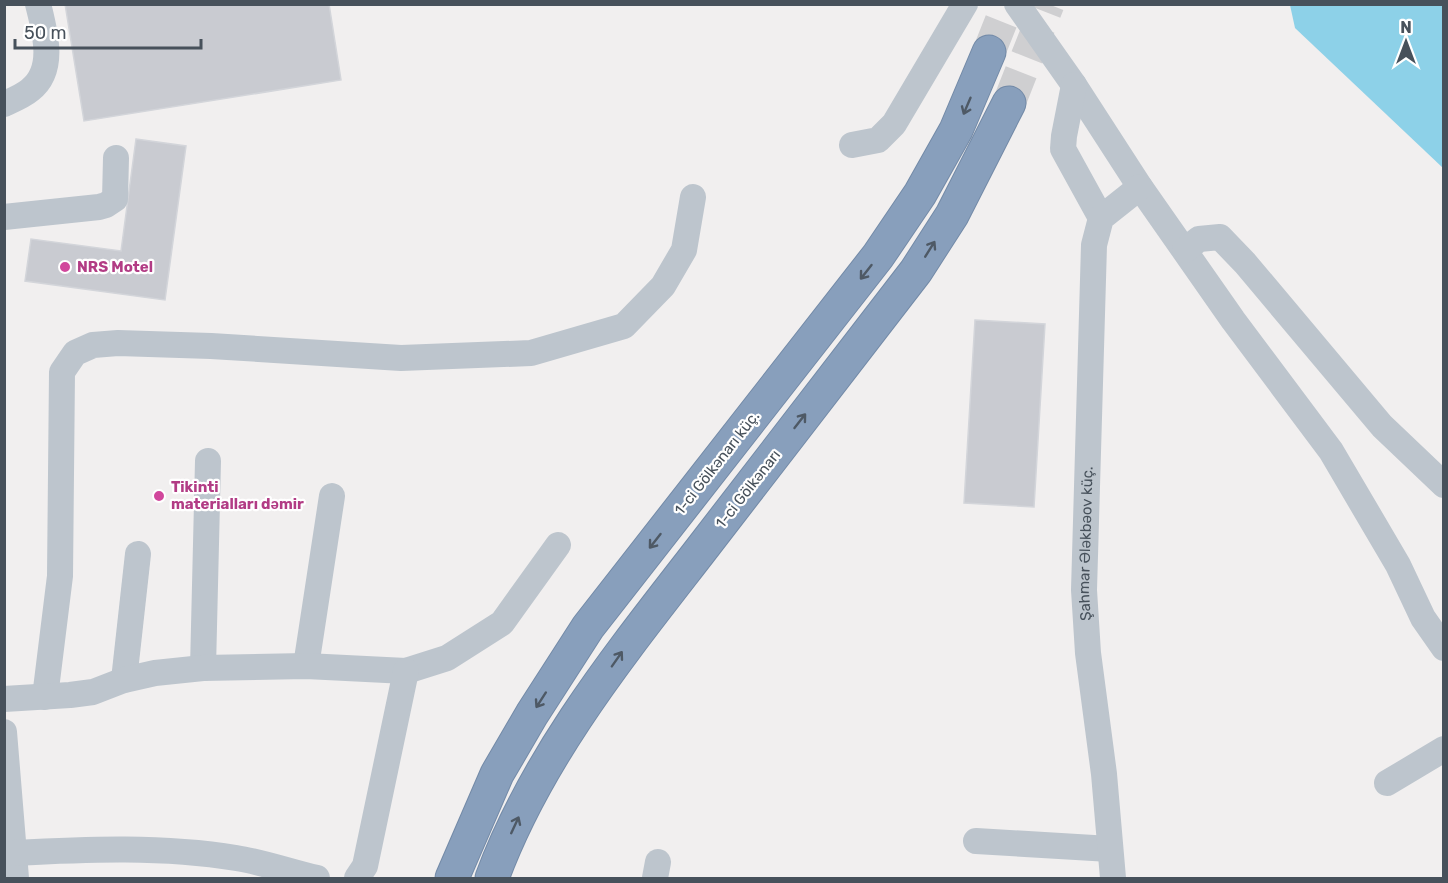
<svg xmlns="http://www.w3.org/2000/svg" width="1448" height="883" font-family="Rubik,sans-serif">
  <rect width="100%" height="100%" fill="#f1efef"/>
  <polygon fill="#8dd1e8" points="1290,5 1443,5 1443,168 1295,28"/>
  <g fill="#c9cbd1" stroke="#d3d5da" stroke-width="1.5">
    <polygon points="65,4 329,4 341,80 84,121"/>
    <polygon points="136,139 186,146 165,300 25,281 31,239 121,251"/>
    <polygon points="975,320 1045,324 1034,507 964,503"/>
  </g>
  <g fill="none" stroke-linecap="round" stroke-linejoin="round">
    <g stroke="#cfcfd1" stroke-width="33" stroke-dasharray="33 16" stroke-linecap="butt">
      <polyline points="989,52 1008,4"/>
      <polyline points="1009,103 1048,4"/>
    </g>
    <g stroke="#738aa7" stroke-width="35">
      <g id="highway">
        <polyline points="452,878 497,774 532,714 588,627 878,256 920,194 956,130 989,52"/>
        <path d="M492,878C537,756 621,653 700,551C772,458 844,365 916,271L952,215L1009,103"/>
      </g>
    </g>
    <g stroke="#bdc5cd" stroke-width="26">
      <polyline points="1017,4 1074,85 1140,187 1233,320 1331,451 1398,565 1423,618 1444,648"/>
      <polyline points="1074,85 1064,136 1063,149 1101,218"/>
      <path d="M4,104C13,100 23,96 30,90C56,70 45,32 38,4"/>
      <polyline points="852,145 878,140 894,124 965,4"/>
      <polyline points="4,217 99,207 106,205 115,199 116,158"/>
      <polyline points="1185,250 1199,239 1220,237 1245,263 1382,426 1444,485"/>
      <polyline points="306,666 332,496"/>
      <polyline points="203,668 208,461"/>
      <polyline points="124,680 138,554"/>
      <polyline points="45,697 60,576 62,372 75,353 93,345 118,343 211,346 401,358 531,353 624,326 663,286 684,250 693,197"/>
      <polyline points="4,699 70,695 93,692 124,680 155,673 203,668 306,666 406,671 447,658 502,623 558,545"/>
      <polyline points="4,732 16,878"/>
      <polyline points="1387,783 1444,749"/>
      <polyline points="976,841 1110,849"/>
      <path d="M14,853C88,849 163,846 236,858C263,862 290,872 317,878"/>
      <polyline points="357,878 365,866 406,671"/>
      <polyline points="655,878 658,862"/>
      <path id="s1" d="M1113,878L1104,774L1088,653L1084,590L1094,245L1101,218L1140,187"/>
    </g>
    <use href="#highway" stroke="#889fbc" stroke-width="33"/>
  </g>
  <defs><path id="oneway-shaft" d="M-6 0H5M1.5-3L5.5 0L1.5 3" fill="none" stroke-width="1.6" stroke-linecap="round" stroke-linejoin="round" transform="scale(1.5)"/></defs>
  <g stroke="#4e5965">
    <use href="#oneway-shaft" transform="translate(967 106) rotate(113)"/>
    <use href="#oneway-shaft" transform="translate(930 249) rotate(-58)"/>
    <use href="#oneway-shaft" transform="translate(866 272) rotate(128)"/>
    <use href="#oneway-shaft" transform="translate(800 421) rotate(-52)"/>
    <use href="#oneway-shaft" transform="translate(655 541) rotate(128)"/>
    <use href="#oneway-shaft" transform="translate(617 659) rotate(-55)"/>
    <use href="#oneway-shaft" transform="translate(541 700) rotate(123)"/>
    <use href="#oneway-shaft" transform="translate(515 825) rotate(-65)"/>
  </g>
  <g fill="#d1479c" stroke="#fff" stroke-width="2">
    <circle cx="65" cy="267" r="6"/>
    <circle cx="159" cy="496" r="6"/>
  </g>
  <g text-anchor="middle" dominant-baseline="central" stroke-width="4.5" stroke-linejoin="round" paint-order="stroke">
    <g font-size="15" font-weight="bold" fill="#b23c85" stroke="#fff" text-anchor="start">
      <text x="77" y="267">NRS Motel</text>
      <text x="171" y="487">Tikinti<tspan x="171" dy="17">materialları dəmir</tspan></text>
    </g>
    <g font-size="15" fill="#47515b" stroke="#fff">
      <text transform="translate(717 463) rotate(-52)">1-ci Gölkənarı küç.</text>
      <text transform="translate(748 489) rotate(-52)">1-ci Gölkənarı</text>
      <text stroke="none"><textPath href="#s1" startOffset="336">Şahmar Ələkbəov küç.</textPath></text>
    </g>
  </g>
  <rect width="1448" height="883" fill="none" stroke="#47515b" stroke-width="12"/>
  <g transform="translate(1406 42)" stroke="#ffffff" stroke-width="4.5" paint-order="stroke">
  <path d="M0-4.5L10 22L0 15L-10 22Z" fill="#47515b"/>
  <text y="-9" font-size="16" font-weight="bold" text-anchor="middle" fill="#47515b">N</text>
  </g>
  <path d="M15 39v9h186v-9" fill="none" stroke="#47515b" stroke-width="3"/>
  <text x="24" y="39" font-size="18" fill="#47515b" stroke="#ffffff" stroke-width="4.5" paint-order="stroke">50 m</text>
</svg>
